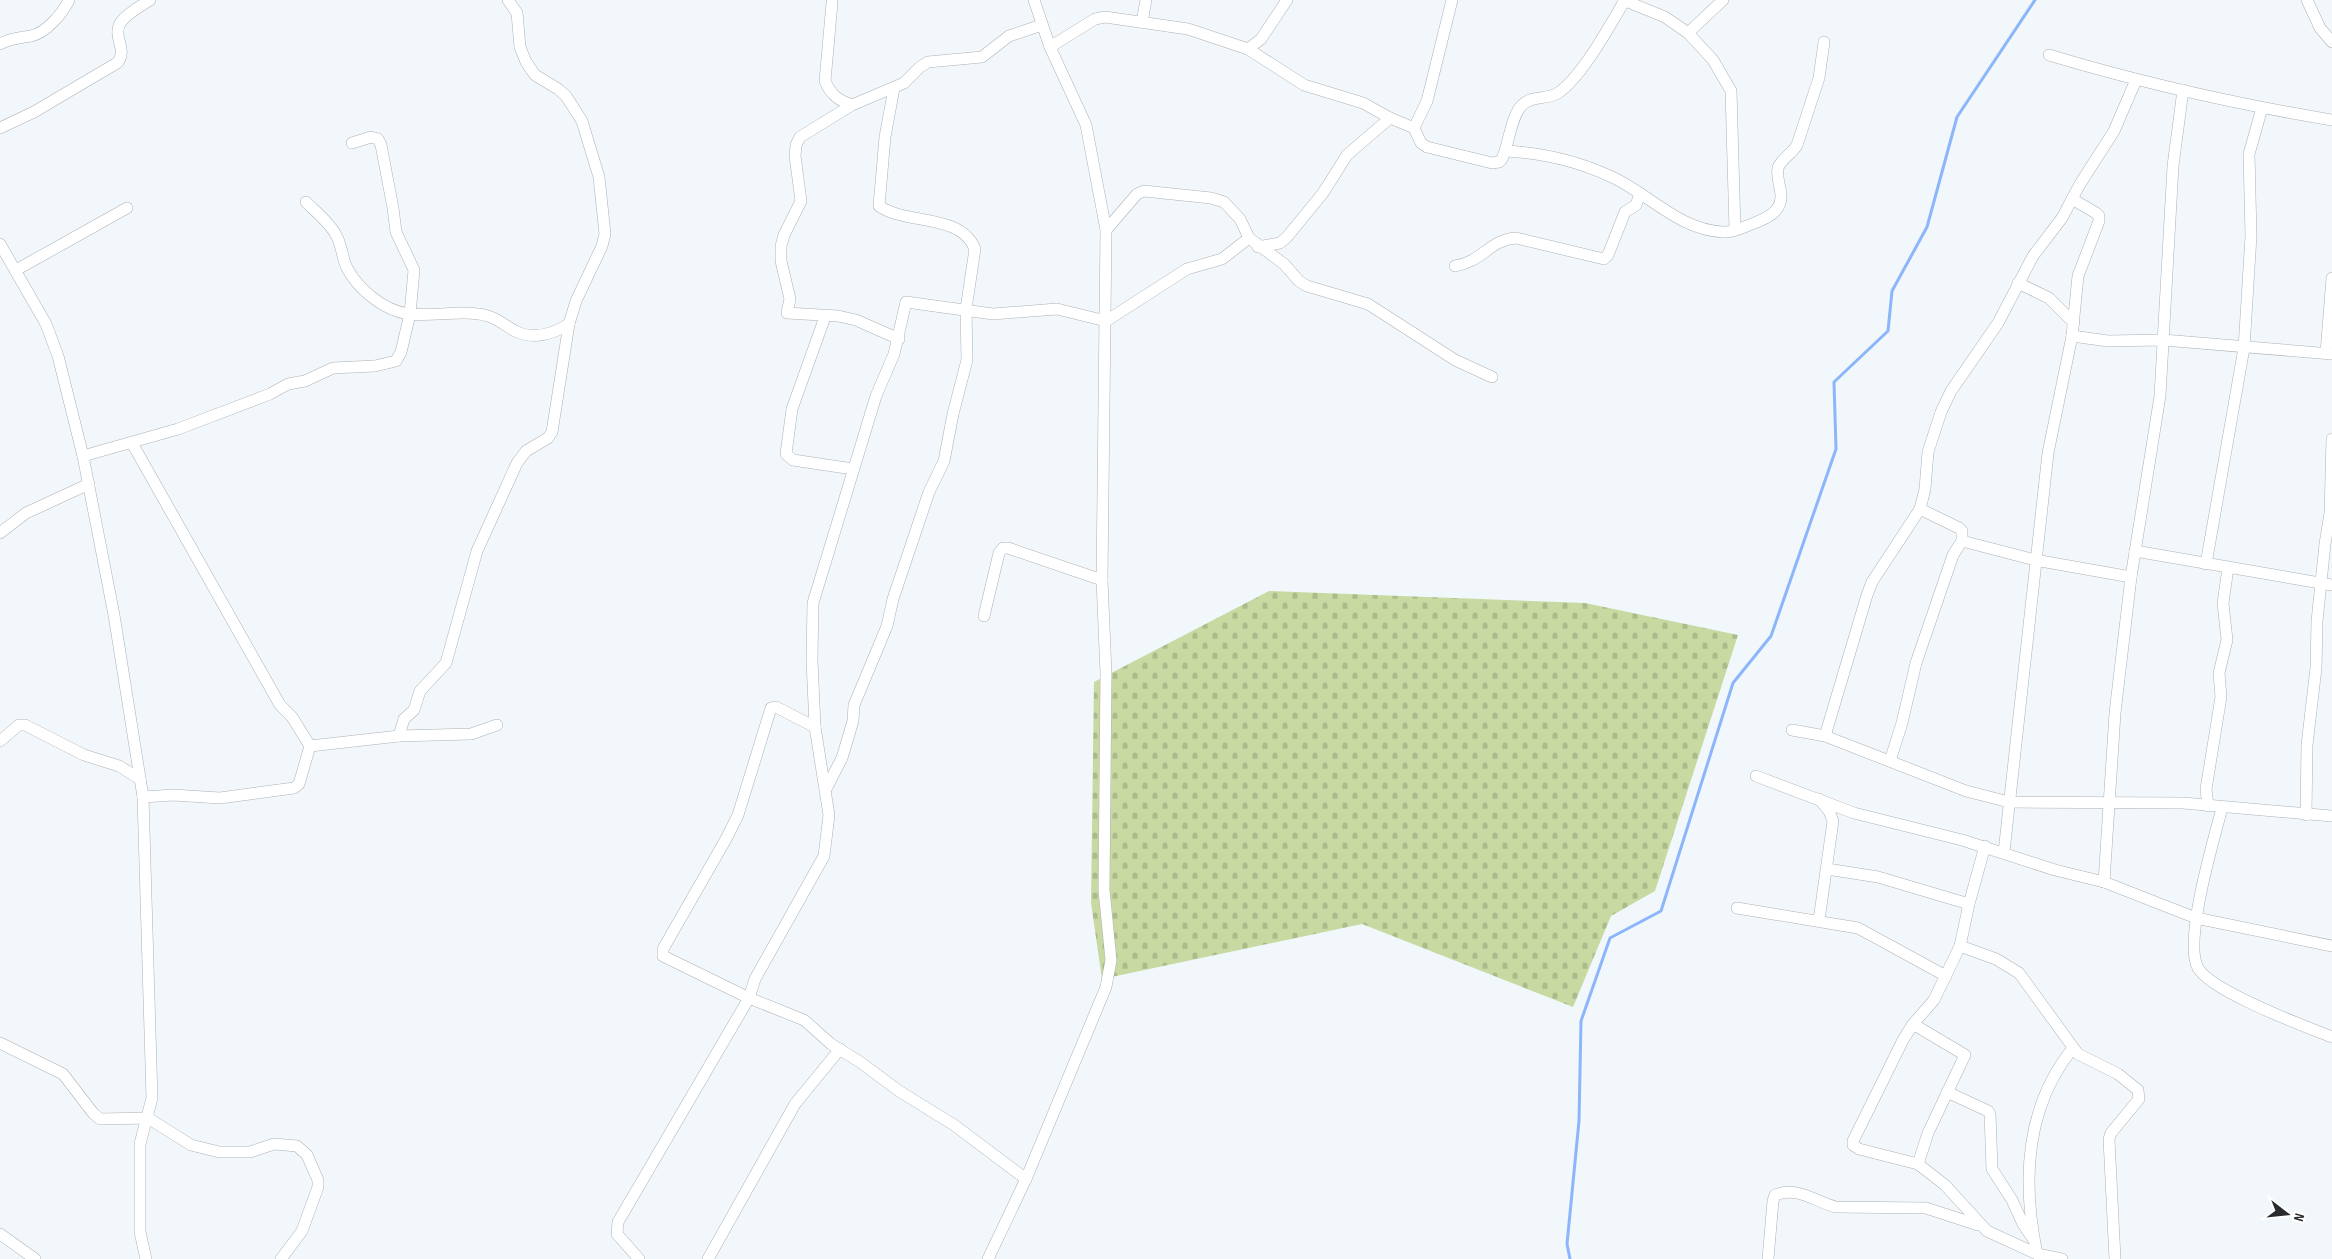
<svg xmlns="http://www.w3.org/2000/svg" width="2332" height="1259" font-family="'Sofia Sans Condensed',sans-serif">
  <defs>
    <pattern id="cemetery-stones" width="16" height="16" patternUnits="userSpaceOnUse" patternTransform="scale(1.25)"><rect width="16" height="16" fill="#c8daa1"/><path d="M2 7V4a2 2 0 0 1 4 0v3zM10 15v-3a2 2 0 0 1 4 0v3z" fill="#acbb8b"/></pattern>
  </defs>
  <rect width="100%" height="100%" fill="#f2f7fb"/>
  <polygon fill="url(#cemetery-stones)" points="1269,591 1585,603 1738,635 1655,891 1611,916 1573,1007 1362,924 1102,979 1091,903 1094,682"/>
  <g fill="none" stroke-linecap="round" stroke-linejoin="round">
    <polyline stroke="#8cb6fb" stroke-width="3" points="1570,1259 1567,1244 1579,1121 1581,1021 1610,938 1661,911 1733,683 1771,636 1836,449 1834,382 1888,331 1892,291 1927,227 1957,117 2035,0"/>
    <g stroke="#adb1b5" stroke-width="12">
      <g id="minor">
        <polyline points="1623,0 1665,17 1688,33 1713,60 1731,91 1735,230"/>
        <polyline points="2307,0 2320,28 2332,42"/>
        <path d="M832,3L825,81C831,95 838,100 852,105"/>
        <polyline points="1142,22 1146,0"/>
        <polyline points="1688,33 1723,0"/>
        <path d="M0,44C11,38 19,38 31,36C46,33 63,13 69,0"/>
        <path d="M1050,47L1095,19L1105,17L1188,29L1248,49L1304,85L1363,103L1390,118L1414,128L1421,143L1427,147L1492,163L1499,162L1502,159C1509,144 1511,116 1522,105C1532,95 1547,100 1558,93C1582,77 1610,25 1625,0"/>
        <polyline points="1248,49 1261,39 1287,0"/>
        <path d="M2049,55C2142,83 2236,104 2332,120"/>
        <path d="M0,128L34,112L117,63C129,50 111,36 121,22C127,13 141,6 150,0"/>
        <polyline points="1414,128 1427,101 1452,0"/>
        <path d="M1506,151C1543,153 1578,161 1612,177C1649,194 1679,230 1723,232C1733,233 1743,227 1752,224C1761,220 1771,217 1777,209C1787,195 1775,182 1778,168C1781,159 1792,154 1797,145L1819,78L1824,42"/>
        <path d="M306,202C316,212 330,223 336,235C342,245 342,258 347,268C358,289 384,311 409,314C435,317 462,309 488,316C498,319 506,326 515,331C533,340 553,334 569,324"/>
        <polyline points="1106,230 1137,194 1144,191 1211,198 1224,202 1240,219 1249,238 1284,264 1299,281 1307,286 1368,304 1455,360 1492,377"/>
        <polyline points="0,244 46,324 58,356 83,456 114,615 143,797 152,1098 140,1144 140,1232 146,1259"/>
        <polyline points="1258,247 1280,243 1287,237 1323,193 1347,155 1390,118"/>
        <path d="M1455,266C1484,261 1489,240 1516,238L1604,259L1608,255L1625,212L1636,205L1640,194"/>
        <polyline points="16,270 127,208"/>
        <polyline points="2018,283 2049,298 2074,323"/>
        <polyline points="825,317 792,409 786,454 793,460 853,469"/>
        <polyline points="2072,336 2108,341 2163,340 2332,354"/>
        <polyline points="899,339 856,320 838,316 787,313 790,299 781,261 781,246 784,235 801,201 795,156 796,145 800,137 852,105 904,83 920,67 928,62 982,57 1009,36 1042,25"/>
        <polyline points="2326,353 2332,278"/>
        <polyline points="132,443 280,705 292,717 310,746 299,784 294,788 220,798 173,795 143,797"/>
        <polyline points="83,456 178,429 270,394 288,384 305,381 333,368 375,366 396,361 401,352 410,314 414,270 396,232 393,208 381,145 378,139 371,137 352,143"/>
        <polyline points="0,533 26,513 89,484"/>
        <polyline points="1962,541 2035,560 2131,577"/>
        <polyline points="2135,551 2332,585"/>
        <polyline points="2206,564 2244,348 2251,236 2249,154 2262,108"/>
        <polyline points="984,616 999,553 1003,548 1008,548 1102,580"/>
        <polyline points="815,727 776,707 771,708 738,815 726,839 663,949 663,956 749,998 804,1020 831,1044 860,1062 899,1091 954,1125 1026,1179"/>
        <polyline points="1792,730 1825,736 1966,791 2009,802 2183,803 2332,816"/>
        <polyline points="399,736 404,719 414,710 420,691 446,663 477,551 517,463 526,451 548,438 552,432 569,324 576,301 602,246 605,234 599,177 582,121 566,96 558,89 535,75 526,62 520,47 517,13 508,0"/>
        <polyline points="1825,736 1867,595 1872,582 1920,509 1925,489 1928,452 1941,412 1951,391 1998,323 2033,256 2062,218 2080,184 2114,131 2136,80"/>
        <polyline points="0,741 19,725 25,725 84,755 119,766 140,779"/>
        <polyline points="310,746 399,736 471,734 497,725"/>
        <polyline points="1890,761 1902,723 1916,663 1953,555 1962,541 1962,531 1959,528 1920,509"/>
        <polyline points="1756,776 1854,813 1962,840 2055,870 2104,882 2196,918 2332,946"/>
        <path d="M826,789L842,758L853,721L854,705L887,626L893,599L929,492L944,461L953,414L967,360L966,309L975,249C961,213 906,225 879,206L885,137L894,88"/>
        <polyline points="2208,806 2206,789 2221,697 2219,673 2227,640 2223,603 2228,568"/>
        <path d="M2222,808C2214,839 2183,942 2198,968C2212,992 2304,1026 2332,1037"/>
        <polyline points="2306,815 2307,745 2316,668 2317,621 2325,544 2330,513 2332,439"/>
        <polyline points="1985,846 1969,904 1960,946 1934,1000 1913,1024 1903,1040 1853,1141 1853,1145 1859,1149 1918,1164 1945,1185 1987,1231 2037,1254 2062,1259"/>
        <polyline points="2004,852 2048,453 2072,336 2078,276 2099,221 2099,216 2096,213 2072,199"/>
        <polyline points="1827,869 1878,877 1969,904"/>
        <polyline points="2104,882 2115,713 2131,577 2160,396 2173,166 2183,90"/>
        <polyline points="1737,908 1858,928 1946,976"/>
        <polyline points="1819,920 1833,821 1829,811 1819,799"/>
        <polyline points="1960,946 1996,959 2019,973 2078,1054 2118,1074 2138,1090 2139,1099 2111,1133 2109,1139 2115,1259"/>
        <polyline points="1913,1024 1965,1055 1928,1133 1918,1164"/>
        <polyline points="0,1043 63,1074 93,1113 100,1119 148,1118 191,1145 219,1152 250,1152 274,1144 297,1146 307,1155 318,1180 318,1187 302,1231 281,1259"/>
        <polyline points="1947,1092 1988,1111 1990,1114 1992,1169 2012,1200 2023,1224 2033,1239"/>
        <polyline points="0,1234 35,1259"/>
        <path d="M2037,1254C2022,1182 2025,1107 2073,1048"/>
        <polyline points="639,1259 617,1234 618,1222 749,998 755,979 824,856 829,815 815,727 812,660 813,603 876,396 894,354 906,302 993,314 1057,309 1106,321 1187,269 1222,259 1249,238"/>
        <polyline points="708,1259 795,1104 840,1049"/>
        <polyline points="988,1259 1026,1179 1106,987 1111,960 1104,890 1106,673 1102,580 1106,230 1086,125 1050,47 1034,0"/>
        <path d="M1768,1259L1773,1201L1775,1195C1799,1186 1815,1202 1836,1207L1926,1208L1978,1225"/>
      </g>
    </g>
    <use href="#minor" stroke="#fff" stroke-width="11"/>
  </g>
  <g transform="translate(2287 1214) rotate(106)" stroke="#ffffff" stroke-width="4" paint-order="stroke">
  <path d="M0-4L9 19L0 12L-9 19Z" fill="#292b2d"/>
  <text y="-8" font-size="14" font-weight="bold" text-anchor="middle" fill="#292b2d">N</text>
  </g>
</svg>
